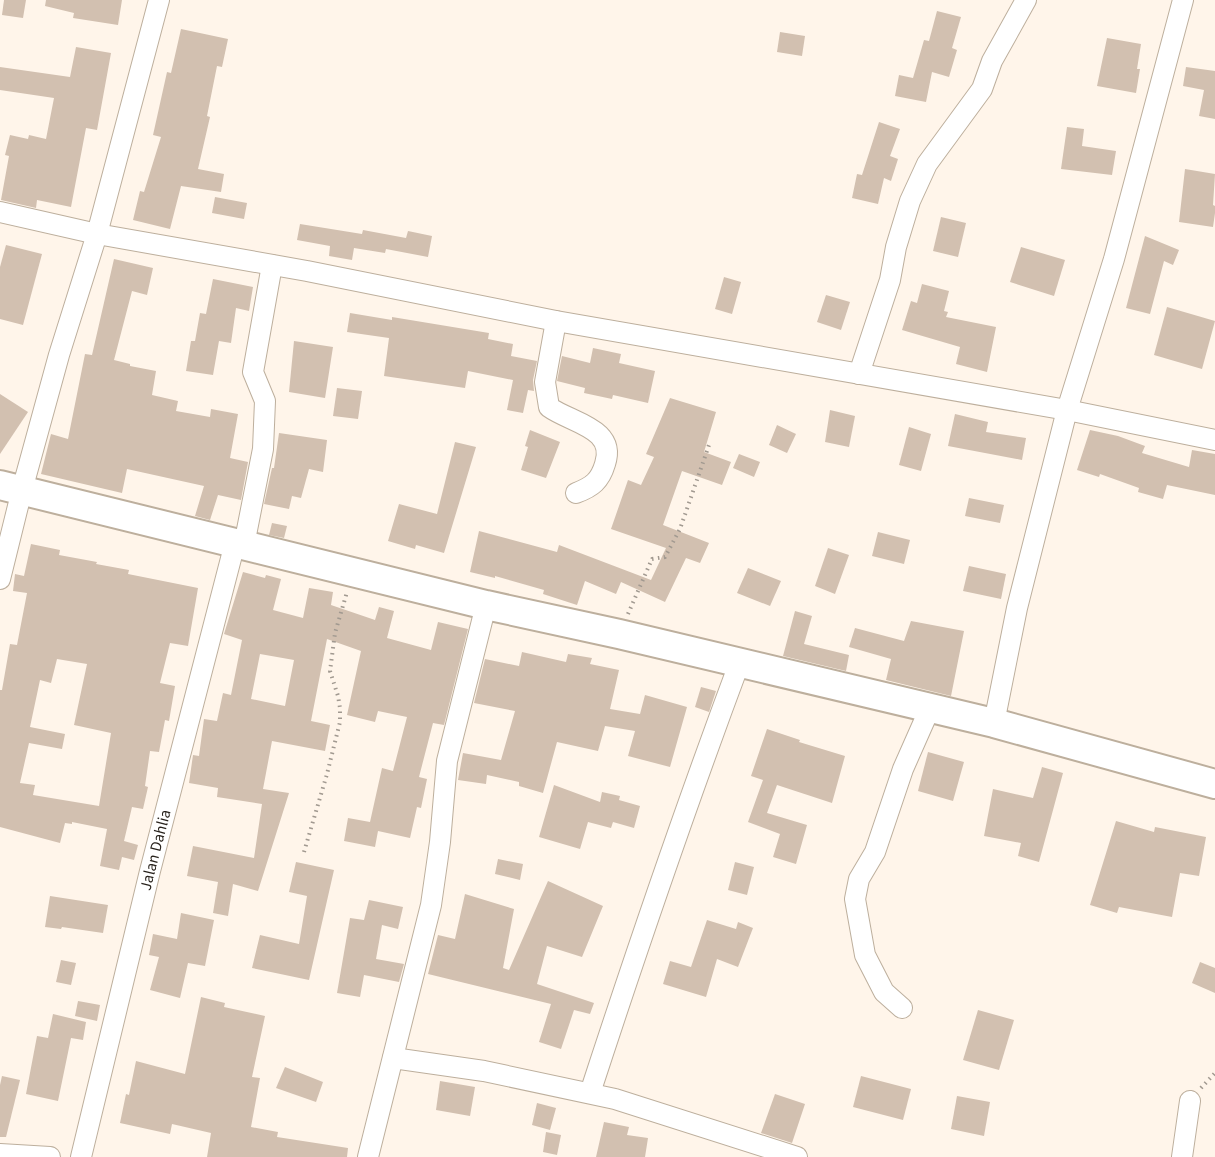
<svg xmlns="http://www.w3.org/2000/svg" width="1215" height="1157" font-family="'Source Sans 3',sans-serif">
  <rect width="100%" height="100%" fill="#fff5ea"/>
  <g fill="#d2c0b0" fill-rule="evenodd">
    <polygon points="4,0 26,0 23,18 2,15"/>
    <polygon points="46,0 122,0 118,25 73,18 74,13 45,6"/>
    <polygon points="937,11 961,17 952,48 957,50 949,77 932,72 926,102 895,96 899,75 913,78 924,40 929,41"/>
    <polygon points="181,29 228,39 222,67 217,66 207,116 210,117 198,169 224,174 221,192 181,186 170,229 133,220 140,191 144,192 161,137 153,135 167,72 171,73"/>
    <polygon points="780,32 805,36 802,56 777,52"/>
    <polygon points="1107,38 1141,44 1137,69 1140,69 1136,93 1097,86"/>
    <polygon points="76,47 111,53 97,130 86,128 71,207 37,200 36,208 1,200 9,156 5,155 10,135 28,139 29,135 46,139 54,98 0,90 0,67 70,77"/>
    <polygon points="1186,67 1215,71 1215,119 1199,116 1204,90 1183,86"/>
    <polygon points="879,122 900,129 890,156 898,159 891,181 884,178 878,204 852,198 857,174 862,175"/>
    <polygon points="1067,127 1084,129 1082,146 1116,151 1112,175 1061,169"/>
    <polygon points="1185,169 1215,174 1213,205 1215,206 1215,213 1213,227 1179,222"/>
    <polygon points="215,197 247,203 244,219 212,213"/>
    <polygon points="941,217 966,223 958,257 933,251"/>
    <polygon points="300,224 362,234 363,230 406,238 408,231 432,236 428,257 386,249 385,253 354,248 352,260 329,256 330,246 297,240"/>
    <polygon points="1145,236 1179,250 1173,265 1164,261 1150,314 1126,308"/>
    <polygon points="6,245 42,254 23,325 0,319 0,267"/>
    <polygon points="1021,247 1065,260 1054,296 1010,282"/>
    <polygon points="114,259 153,268 147,295 132,291 114,360 130,364 130,366 156,371 152,395 178,401 176,411 210,417 211,409 238,414 230,458 248,462 241,500 218,495 210,520 195,516 204,486 127,469 122,493 41,474 51,434 68,439 85,354 92,355"/>
    <polygon points="724,277 741,282 732,314 715,309"/>
    <polygon points="213,279 253,287 249,311 236,308 231,343 219,341 213,375 186,371 191,341 195,341 200,313 206,314"/>
    <polygon points="922,284 949,291 944,311 948,312 946,317 996,327 987,372 956,364 960,347 902,330 911,301 917,303"/>
    <polygon points="826,295 850,302 841,330 817,322"/>
    <polygon points="1167,307 1215,321 1202,369 1154,355"/>
    <polygon points="350,313 392,320 392,317 489,333 488,339 513,344 511,356 537,361 533,380 534,391 528,390 523,413 507,410 513,380 468,371 465,388 384,376 389,338 347,332"/>
    <polygon points="294,341 333,347 325,398 289,392"/>
    <polygon points="593,348 621,354 619,363 655,371 648,403 613,395 612,399 584,393 585,388 557,381 562,356 590,363"/>
    <polygon points="337,388 362,391 358,419 333,416"/>
    <polygon points="0,394 28,412 0,454"/>
    <polygon points="670,398 716,412 704,452 731,462 722,485 682,471 663,525 709,543 700,563 686,558 665,602 621,582 616,594 585,581 577,605 543,594 544,590 495,576 495,578 470,572 479,531 557,552 559,545 651,580 666,548 611,529 628,480 641,485 654,457 646,454"/>
    <polygon points="830,410 855,416 849,447 825,442"/>
    <polygon points="955,414 988,422 986,432 1026,438 1022,460 948,446"/>
    <polygon points="777,425 796,434 787,453 769,445"/>
    <polygon points="909,427 931,434 921,471 899,465"/>
    <polygon points="530,430 560,442 546,478 521,470 528,447 525,446"/>
    <polygon points="1090,430 1118,436 1145,446 1142,453 1189,467 1192,450 1215,454 1215,495 1167,485 1163,499 1138,492 1139,488 1100,474 1099,477 1077,470"/>
    <polygon points="279,433 327,440 323,472 309,469 301,498 292,496 289,509 264,504 272,468 274,468"/>
    <polygon points="455,442 476,447 444,553 416,545 415,549 388,541 399,504 437,514"/>
    <polygon points="739,454 760,462 754,477 733,468"/>
    <polygon points="969,498 1004,505 1000,523 965,516"/>
    <polygon points="272,523 287,526 284,538 269,535"/>
    <polygon points="878,532 910,540 904,564 872,556"/>
    <path d="M31,544L60,550L59,555L97,562L96,564L129,570L128,574L198,588L188,646L170,643L160,683L175,686L169,721L165,720L159,752L150,751L145,786L148,787L143,809L132,807L124,841L138,845L134,860L122,857L119,870L100,866L107,829L72,822V824L65,823L60,843L0,827V690H2L10,644L17,645L27,593L13,591L15,574L24,576ZM57,659L87,664L74,725L111,733L99,806L33,795L35,785L20,783L29,743L62,749L65,734L30,727L40,680L51,683Z"/>
    <polygon points="828,548 849,555 835,594 815,586"/>
    <polygon points="969,566 1006,574 1001,599 963,591"/>
    <polygon points="748,568 781,581 770,606 737,593"/>
    <path d="M243,572L265,578L266,575L281,579L273,610L303,618L309,588L333,592L331,605L375,620L379,607L394,611L387,638L431,650L438,622L468,629L444,725L433,723L419,777L427,779L421,808L417,807L410,838L378,831L375,847L344,841L348,818L370,822L382,768L393,771L407,717L378,711L375,722L347,715L361,651L327,639L311,721L330,725L325,751L272,741L263,789L289,793L258,891L233,884L228,916L213,913L218,882L187,876L193,846L254,858L262,804L217,797L218,788L189,783L193,755L199,756L204,719L217,721L223,693L231,695L242,640L224,634ZM260,654L294,660L285,706L251,699Z"/>
    <polygon points="795,611 812,616 804,644 849,655 846,671 783,656"/>
    <polygon points="911,621 964,631 951,696 886,680 891,659 849,647 855,628 904,641"/>
    <polygon points="522,652 566,662 568,654 592,658 590,664 619,670 610,709 640,714 645,695 687,707 670,767 628,756 635,731 605,726 598,751 557,742 543,793 519,786 519,782 487,775 486,784 458,780 463,753 501,760 515,711 474,703 485,659 519,666"/>
    <polygon points="701,687 716,691 709,712 695,707"/>
    <polygon points="767,729 800,740 799,742 845,756 832,803 777,785 767,813 807,825 796,864 773,857 780,834 748,822 763,780 751,776"/>
    <polygon points="928,752 964,762 953,801 918,791"/>
    <polygon points="1042,767 1063,773 1039,862 1018,856 1021,843 984,836 993,789 1033,798"/>
    <polygon points="554,785 600,802 602,792 620,796 619,800 640,806 634,828 613,822 611,828 588,822 580,849 539,837"/>
    <polygon points="1116,821 1154,832 1155,827 1206,837 1199,876 1180,873 1172,917 1119,907 1117,913 1090,905"/>
    <polygon points="498,859 523,864 520,880 495,874"/>
    <polygon points="296,862 334,870 309,980 252,968 260,935 299,944 307,896 289,892"/>
    <polygon points="735,862 754,867 747,895 728,890"/>
    <polygon points="548,881 603,906 582,957 547,946 537,984 594,1003 590,1014 574,1010 561,1049 539,1042 551,1004 428,974 438,935 455,939 465,894 514,909 503,968 509,970"/>
    <polygon points="50,896 108,905 103,933 62,927 61,929 45,927"/>
    <polygon points="369,900 403,907 398,929 382,925 376,959 404,964 399,982 364,975 360,997 337,993 350,918 364,920"/>
    <polygon points="181,913 214,920 205,966 188,963 180,998 150,990 159,957 149,955 153,934 177,939"/>
    <polygon points="707,920 736,929 738,922 753,928 738,967 717,959 706,997 663,984 670,961 691,967"/>
    <polygon points="61,960 76,963 71,985 56,982"/>
    <polygon points="1200,962 1215,968 1215,993 1192,983"/>
    <polygon points="201,997 225,1003 224,1007 265,1016 252,1077 260,1078 251,1127 278,1132 277,1137 348,1148 347,1157 207,1157 211,1133 172,1124 170,1134 120,1123 126,1094 129,1095 136,1061 185,1074"/>
    <polygon points="78,1001 100,1005 97,1021 75,1016"/>
    <polygon points="978,1010 1014,1020 999,1070 963,1060"/>
    <polygon points="53,1014 86,1022 83,1040 71,1038 58,1101 26,1094 37,1036 48,1038"/>
    <polygon points="285,1067 323,1082 316,1102 276,1088"/>
    <polygon points="2,1076 20,1080 6,1137 0,1137 0,1085"/>
    <polygon points="861,1076 911,1089 903,1120 853,1107"/>
    <polygon points="440,1081 475,1087 470,1116 436,1110"/>
    <polygon points="775,1094 805,1104 792,1143 761,1133"/>
    <polygon points="957,1096 990,1102 984,1136 951,1129"/>
    <polygon points="537,1103 556,1108 550,1130 532,1125"/>
    <polygon points="604,1122 629,1127 627,1135 648,1138 645,1157 596,1157"/>
    <polygon points="546,1132 561,1135 557,1155 543,1152"/>
  </g>
  <g fill="none" stroke-linecap="round" stroke-linejoin="round">
    <g stroke="#bdaf9d" stroke-width="22">
      <g id="street">
        <polyline points="0,212 97,234 307,271 556,321 1067,410 1215,440"/>
        <path d="M556,321L545,382L549,407C571,423 617,428 605,464C600,481 592,487 576,493"/>
        <polyline points="859,374 890,280 896,247 910,201 927,164 982,89 992,61 1026,0"/>
        <polyline points="244,545 263,449 265,401 253,372 272,265"/>
        <polyline points="0,579 22,490 59,355 97,234 159,0"/>
        <polyline points="994,723 1017,608 1067,410 1114,259 1183,0"/>
        <polyline points="902,1008 884,992 865,955 855,899 859,879 875,852 903,769 930,708"/>
        <polyline points="393,1058 484,1071 615,1099 797,1157"/>
        <path d="M590,1093C637,949 686,806 739,664"/>
        <polyline points="0,1154 50,1157"/>
        <path id="s1" d="M81,1157L150,871L235,543"/>
        <polyline points="368,1157 431,905 440,842 447,761 486,605"/>
        <polyline points="1182,1157 1190,1101"/>
      </g>
    </g>
    <g stroke="#bdaf9d" stroke-width="32">
      <polyline id="secondary" points="0,485 486,605 619,634 994,723 1215,784"/>
    </g>
    <g stroke="#a19990" stroke-width="4" stroke-dasharray="1.5 4.5" stroke-linecap="butt">
      <polyline points="628,614 652,559 665,557 680,529 709,445"/>
      <polyline points="304,852 327,774 340,722 340,708 338,696 330,671 335,633 347,592"/>
      <polyline points="1201,1088 1215,1073"/>
    </g>
    <use href="#street" stroke="#fff" stroke-width="20"/>
    <use href="#secondary" stroke="#fff" stroke-width="28"/>
  </g>
  <g text-anchor="middle" dominant-baseline="central" stroke-width="4.5" stroke-linejoin="round" paint-order="stroke">
    <g font-size="16" fill="#29231d" stroke="#fff">
      <text stroke="none"><textPath href="#s1" startOffset="316">Jalan Dahlia</textPath></text>
    </g>
  </g>
</svg>
